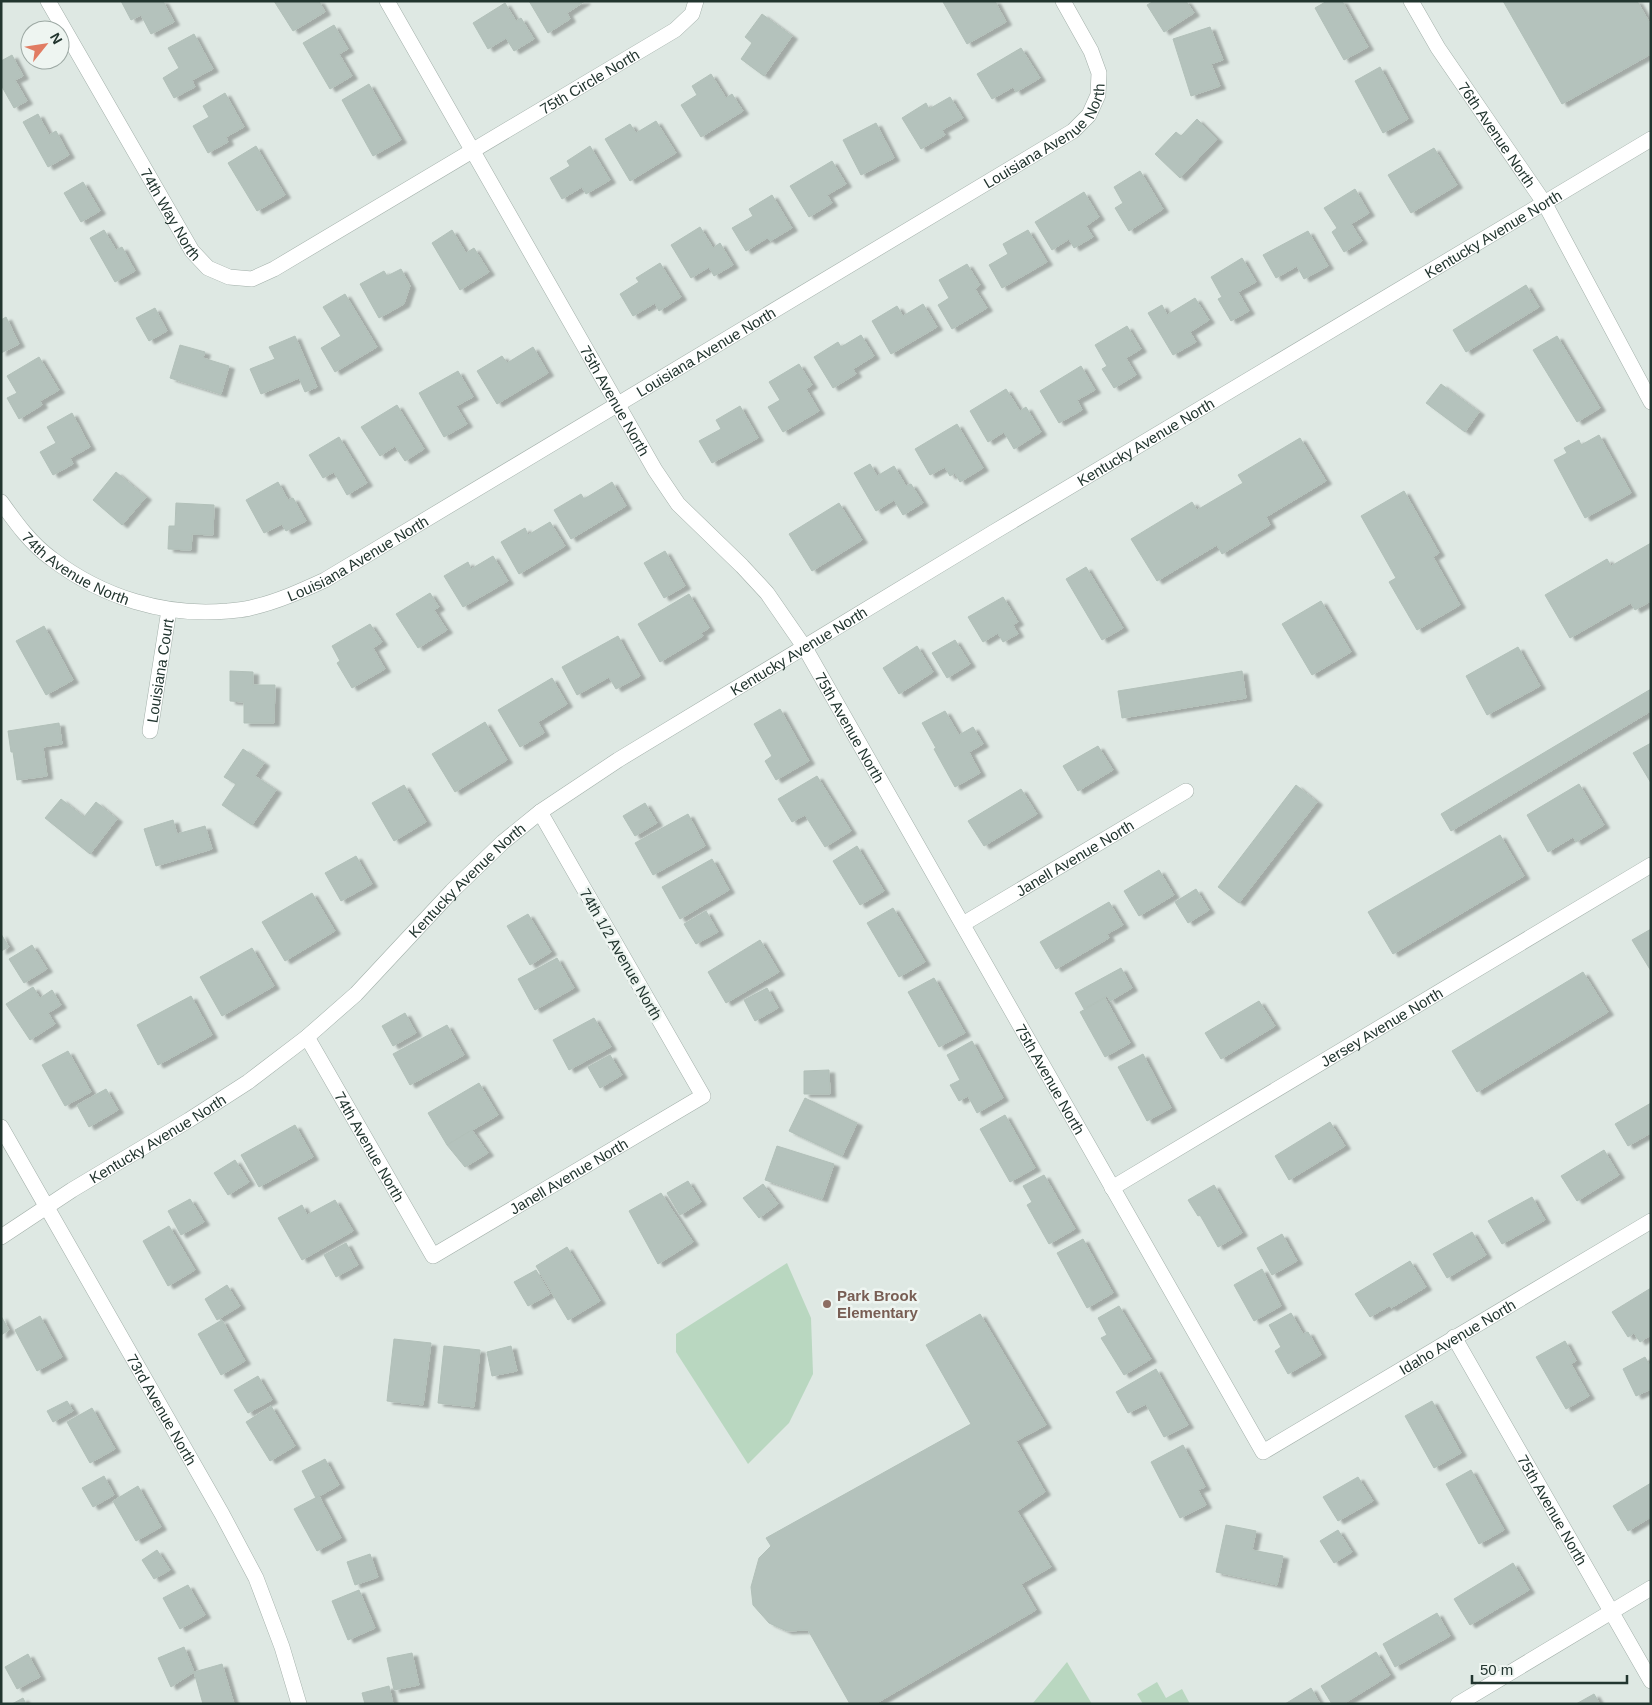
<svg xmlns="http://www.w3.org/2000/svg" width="1652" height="1705" font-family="Helvetica,sans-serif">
  <defs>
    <filter id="shadow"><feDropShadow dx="5.5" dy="3" stdDeviation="1" flood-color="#0004"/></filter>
  </defs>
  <rect width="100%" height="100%" fill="#dee8e3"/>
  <g fill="#b9d7c0">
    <polygon points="787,1263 811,1318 813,1374 789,1423 748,1464 676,1352 676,1334"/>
    <polygon points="1067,1662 1092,1704 1033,1704 1033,1703"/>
    <polygon points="1157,1682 1166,1698 1182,1689 1190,1704 1143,1704 1137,1694"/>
  </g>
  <g fill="#b4c2bc" stroke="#b2c0b9" filter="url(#shadow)">
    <polygon points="121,1 163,1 174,22 151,34 141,15 131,20"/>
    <polygon points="274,1 319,1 325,12 293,31"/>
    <polygon points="529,1 585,1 567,13 570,19 548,33"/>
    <polygon points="995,1 1006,22 967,44 943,2"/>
    <polygon points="1154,1 1186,1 1194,13 1164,32 1147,5"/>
    <polygon points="1327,1 1342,1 1368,47 1344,60 1315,8"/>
    <polygon points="1503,1 1637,1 1651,25 1651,54 1562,104"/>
    <polygon points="505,3 516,21 521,18 534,39 514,51 506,38 488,49 473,23"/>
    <polygon points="762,14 792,36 764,76 741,59 752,43 745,37"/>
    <polygon points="334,25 348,49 339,54 352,76 330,89 303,43"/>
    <polygon points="1210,27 1223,60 1211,64 1220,86 1191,96 1173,39"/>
    <polygon points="194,34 213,69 192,80 195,87 174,98 163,78 179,68 168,48"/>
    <polygon points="1021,48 1040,78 1016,92 1013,87 992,99 977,74"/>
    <polygon points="12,55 23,76 15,80 27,101 14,108 1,85 1,61"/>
    <polygon points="1380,67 1408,119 1383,133 1355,81"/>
    <polygon points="711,74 726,98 732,94 743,111 701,137 681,105 697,95 692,86"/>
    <polygon points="369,84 401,140 373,156 342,100"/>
    <polygon points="225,93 244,127 226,137 228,142 208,153 193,126 209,117 203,106"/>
    <polygon points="950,97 963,118 942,130 945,135 921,149 902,118 926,103 929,109"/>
    <polygon points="38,114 49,135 56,131 69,155 48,167 23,122"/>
    <polygon points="1197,119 1217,139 1180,178 1155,154 1176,132 1181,136"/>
    <polygon points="656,121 676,153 630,181 605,139 630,124 636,133"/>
    <polygon points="876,123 894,158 861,175 843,140"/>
    <polygon points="256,146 285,195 257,211 228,163"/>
    <polygon points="590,146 610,180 586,194 582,187 562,199 550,178 570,166 567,161"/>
    <polygon points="1434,148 1457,185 1411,213 1388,175"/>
    <polygon points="832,161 846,184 827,195 832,203 809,217 790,186"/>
    <polygon points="1140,171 1163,209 1129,231 1115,208 1123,203 1114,187"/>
    <polygon points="83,182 100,211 81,222 64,193"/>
    <polygon points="1355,189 1369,213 1351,224 1362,241 1344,252 1332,232 1337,228 1324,208"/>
    <polygon points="1084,192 1099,217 1086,226 1093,237 1074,248 1069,239 1052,250 1035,222"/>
    <polygon points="772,195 792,228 770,241 767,238 746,251 732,228 753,216 749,209"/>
    <polygon points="700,227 713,248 720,243 733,265 714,276 709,267 691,278 671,245"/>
    <polygon points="104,230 116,250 122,247 135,271 115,282 90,238"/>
    <polygon points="452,230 466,253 474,248 489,272 460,290 432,243"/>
    <polygon points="1028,230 1047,262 1002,288 989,265 1008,254 1003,244"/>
    <polygon points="1308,231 1328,266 1304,279 1297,266 1276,278 1263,255"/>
    <polygon points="1242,258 1256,282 1238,292 1249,311 1231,321 1218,299 1222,297 1211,277"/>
    <polygon points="660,263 681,297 659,311 655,303 633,316 620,294 639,282 636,278"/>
    <polygon points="967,264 980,285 975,289 987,308 952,329 938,305 949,298 939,280"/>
    <polygon points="401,269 410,286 404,304 379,318 360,284 384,271 387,276"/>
    <polygon points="1526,285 1539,307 1466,352 1453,330"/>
    <polygon points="345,294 377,347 335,372 321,348 341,336 323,307"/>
    <polygon points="1195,298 1209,320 1190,332 1196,342 1173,355 1148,313 1162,305 1167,315"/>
    <polygon points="923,304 937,327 891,354 872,321 897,306 903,316"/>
    <polygon points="155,308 167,331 149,341 136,318"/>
    <polygon points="6,317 19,344 1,353 1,320"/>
    <polygon points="1127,326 1141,349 1126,358 1136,375 1114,388 1102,369 1107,366 1095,345"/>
    <polygon points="861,335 874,356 853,369 856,374 833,388 814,357 838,342 841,347"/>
    <polygon points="295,336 317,387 305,392 299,378 261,394 250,369 275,359 269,347"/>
    <polygon points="1557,336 1600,408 1577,422 1533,350"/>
    <polygon points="180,345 205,352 203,358 229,366 221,394 170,378"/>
    <polygon points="533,347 548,373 497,404 477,371 502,356 507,363"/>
    <polygon points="39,357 59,390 40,401 42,405 19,419 7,398 17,393 7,376"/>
    <polygon points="799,364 812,385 806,389 819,411 783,432 768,407 780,400 769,382"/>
    <polygon points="1081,366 1095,390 1077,400 1082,410 1059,423 1040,391"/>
    <polygon points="458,371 473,397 456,406 467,424 444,437 419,393"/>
    <polygon points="1441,384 1479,412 1465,432 1426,403"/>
    <polygon points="1006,389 1020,411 1026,407 1041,432 1014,449 1004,432 988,442 970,411"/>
    <polygon points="397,405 424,449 405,461 395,446 380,456 361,427"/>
    <polygon points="740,406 758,438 712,463 699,441 721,429 716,420"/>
    <polygon points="72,413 90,447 70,458 73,464 53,475 40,452 56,443 47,427"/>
    <polygon points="957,424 983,468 960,482 955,473 950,476 945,467 930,475 915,449"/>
    <polygon points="1599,435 1631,493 1585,518 1554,460 1567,453 1564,448 1579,440 1581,445"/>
    <polygon points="339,437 367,483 347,495 334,472 323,478 309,455"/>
    <polygon points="1300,438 1326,481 1266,517 1270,525 1222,554 1217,545 1157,581 1131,539 1192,502 1197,510 1243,483 1238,475"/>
    <polygon points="870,464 877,476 894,466 906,486 911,484 923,503 903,515 894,500 876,511 854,473"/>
    <polygon points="116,472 146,497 122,525 93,500"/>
    <polygon points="278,482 288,500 293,498 306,521 286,531 282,524 264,533 246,500"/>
    <polygon points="612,482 626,506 571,539 554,510 581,494 584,499"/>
    <polygon points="1404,491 1439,553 1433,557 1460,605 1417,630 1389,582 1396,578 1361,516"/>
    <polygon points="176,503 214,505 213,535 192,534 191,550 168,549 169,526 175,526"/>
    <polygon points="839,503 862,540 812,571 789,534"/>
    <polygon points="550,522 565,546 519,574 501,542 525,528 528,535"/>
    <polygon points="1651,543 1651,601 1635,610 1631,603 1570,638 1545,595 1607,559 1611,566"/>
    <polygon points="665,551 685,586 664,598 644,563"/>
    <polygon points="493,556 508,581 463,607 444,576 468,562 471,569"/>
    <polygon points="1086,567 1123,628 1102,640 1066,579"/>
    <polygon points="430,593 439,607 434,610 447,630 418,648 396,614"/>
    <polygon points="689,594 709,628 701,633 703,636 660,662 638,624"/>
    <polygon points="1003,597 1018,622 1013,625 1018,634 1003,642 998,633 983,642 968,617"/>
    <polygon points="1321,601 1351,652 1312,675 1282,624"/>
    <polygon points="370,624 382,642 373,648 385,669 352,688 337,663 340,661 332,646"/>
    <polygon points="44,626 73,680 46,695 16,641"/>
    <polygon points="618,636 640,676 616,689 609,677 577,695 562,667"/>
    <polygon points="955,640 970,664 947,678 932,653"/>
    <polygon points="917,646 933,672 899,694 883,668"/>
    <polygon points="1518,647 1540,686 1487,715 1466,676"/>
    <polygon points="230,671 253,672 253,685 275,685 274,723 244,723 244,702 230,701"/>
    <polygon points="1242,671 1246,698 1122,718 1118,691"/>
    <polygon points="552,678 567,704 538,722 544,733 520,747 498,710"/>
    <polygon points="1651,689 1651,711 1451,831 1441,814"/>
    <polygon points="780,709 809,761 776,780 765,761 772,756 754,724"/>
    <polygon points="945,711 959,735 973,727 983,744 969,752 980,773 955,787 934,749 936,748 922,723"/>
    <polygon points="485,722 507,760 455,792 432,754"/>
    <polygon points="59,723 62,744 43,747 47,776 17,780 13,752 11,752 8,731"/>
    <polygon points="1651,743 1651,783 1633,753"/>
    <polygon points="1098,746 1113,770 1078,791 1063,766"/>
    <polygon points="243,749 264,763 255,776 276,790 252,825 222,805 236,784 224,777"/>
    <polygon points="817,776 851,831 825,847 805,815 792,822 778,799"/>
    <polygon points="1579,784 1604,825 1576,842 1573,837 1548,852 1527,815"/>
    <polygon points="404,785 426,822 394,841 372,803"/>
    <polygon points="1296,785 1317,802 1239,903 1218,887"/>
    <polygon points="1021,789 1037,814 984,846 968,821"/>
    <polygon points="61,799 84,817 96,802 117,819 90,854 45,818"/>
    <polygon points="645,803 657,823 635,836 623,816"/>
    <polygon points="688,814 705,846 653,875 635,843"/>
    <polygon points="173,820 177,834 205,826 212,849 156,866 144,829"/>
    <polygon points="1500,835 1524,876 1393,954 1368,912"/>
    <polygon points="857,846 884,891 860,905 833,861"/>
    <polygon points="356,856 372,884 341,901 325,873"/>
    <polygon points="712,859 729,890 680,919 662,887"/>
    <polygon points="1159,870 1174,895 1139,916 1124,891"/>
    <polygon points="1196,889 1209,910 1188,923 1175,902"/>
    <polygon points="312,893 335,931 285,961 262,922"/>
    <polygon points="1109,902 1123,925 1107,934 1109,938 1056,969 1040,942"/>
    <polygon points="893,908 925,962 899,977 867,923"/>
    <polygon points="706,911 718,932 696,944 684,924"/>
    <polygon points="528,914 551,952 530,965 507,926"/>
    <polygon points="1651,929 1651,971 1632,940"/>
    <polygon points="1,934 9,947 1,951"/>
    <polygon points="760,940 779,972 726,1003 708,972"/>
    <polygon points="32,945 47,969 24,983 9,959"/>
    <polygon points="252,948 274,986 222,1016 200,977"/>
    <polygon points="557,958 574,988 535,1010 518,979"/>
    <polygon points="1121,968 1132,988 1110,1001 1107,996 1084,1009 1075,993"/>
    <polygon points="1583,972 1608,1012 1477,1092 1452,1051"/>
    <polygon points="934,978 965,1033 939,1047 908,992"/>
    <polygon points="33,987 40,998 52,990 61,1005 48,1013 55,1024 30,1040 6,1004"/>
    <polygon points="767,988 778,1008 755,1021 744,1000"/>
    <polygon points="191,996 212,1035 158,1065 137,1025"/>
    <polygon points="1105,998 1130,1043 1105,1057 1080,1012"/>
    <polygon points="1259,1001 1275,1026 1221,1059 1205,1033"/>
    <polygon points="405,1013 416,1033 393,1046 382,1026"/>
    <polygon points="594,1018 611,1047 569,1070 553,1040"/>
    <polygon points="447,1025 464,1055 410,1085 393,1054"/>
    <polygon points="972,1041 1003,1098 977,1113 968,1096 959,1101 950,1085 960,1080 947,1055"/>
    <polygon points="68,1051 91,1092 65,1106 42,1065"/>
    <polygon points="1143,1054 1171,1108 1147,1121 1118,1067"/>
    <polygon points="610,1055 622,1075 600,1088 588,1067"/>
    <polygon points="829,1070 830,1094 804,1094 804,1071"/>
    <polygon points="479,1083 498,1115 447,1145 428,1113"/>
    <polygon points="106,1089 118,1110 89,1127 77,1105"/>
    <polygon points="805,1098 857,1123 842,1156 789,1131"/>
    <polygon points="1651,1103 1651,1136 1649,1134 1628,1146 1615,1124"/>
    <polygon points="1005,1115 1035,1168 1010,1182 980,1129"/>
    <polygon points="1330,1122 1345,1146 1289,1180 1275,1156"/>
    <polygon points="295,1125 313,1157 259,1187 241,1155"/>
    <polygon points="472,1130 488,1153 465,1167 447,1145"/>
    <polygon points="777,1146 834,1164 822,1199 765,1180"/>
    <polygon points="1604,1150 1619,1175 1577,1201 1561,1176"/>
    <polygon points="235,1160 249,1182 228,1195 214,1173"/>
    <polygon points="1044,1175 1075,1229 1049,1244 1027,1205 1032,1202 1023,1186"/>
    <polygon points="688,1181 701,1202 680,1215 667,1193"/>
    <polygon points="763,1184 778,1204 759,1218 743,1198"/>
    <polygon points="1214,1185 1242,1233 1218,1247 1200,1215 1198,1216 1188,1200"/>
    <polygon points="661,1193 693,1242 658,1264 629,1211"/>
    <polygon points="1532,1197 1545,1220 1502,1244 1488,1221"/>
    <polygon points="190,1199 204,1222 181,1235 168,1211"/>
    <polygon points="335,1200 353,1231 302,1260 278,1218 302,1205 307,1215"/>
    <polygon points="169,1226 195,1270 168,1286 143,1241"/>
    <polygon points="1472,1232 1486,1255 1447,1278 1433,1254"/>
    <polygon points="1282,1234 1297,1261 1272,1275 1257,1248"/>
    <polygon points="1083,1239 1113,1293 1087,1308 1057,1253"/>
    <polygon points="346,1243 358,1265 336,1277 324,1255"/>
    <polygon points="567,1247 600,1301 568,1320 536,1266"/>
    <polygon points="1410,1261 1426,1287 1391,1308 1389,1306 1370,1317 1355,1294"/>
    <polygon points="1262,1269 1281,1306 1254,1321 1234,1285"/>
    <polygon points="536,1270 550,1294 528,1306 514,1282"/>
    <polygon points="227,1285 240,1306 217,1320 205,1299"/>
    <polygon points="1651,1288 1651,1335 1640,1342 1634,1333 1628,1337 1612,1312"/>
    <polygon points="1119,1306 1151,1359 1124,1375 1101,1338 1107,1335 1098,1318"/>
    <polygon points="1291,1313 1303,1334 1308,1332 1321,1355 1288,1374 1275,1351 1281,1347 1269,1325"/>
    <polygon points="980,1314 1046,1425 1016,1441 1045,1492 1017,1511 1051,1567 1021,1584 1036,1610 875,1704 850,1704 808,1630 787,1631 769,1623 753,1605 751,1587 759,1558 771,1546 766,1538 971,1424 926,1345"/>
    <polygon points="1,1316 9,1330 1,1335"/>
    <polygon points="40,1316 62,1357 37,1371 15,1330"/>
    <polygon points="222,1320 245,1361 221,1375 198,1334"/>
    <polygon points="394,1339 431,1343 423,1405 387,1401"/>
    <polygon points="1565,1341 1576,1361 1571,1364 1589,1396 1566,1409 1536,1357"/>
    <polygon points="444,1346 480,1350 474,1407 438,1403"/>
    <polygon points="511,1346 517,1371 492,1376 487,1352"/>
    <polygon points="1645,1357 1651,1368 1651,1389 1636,1396 1623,1369"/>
    <polygon points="1156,1369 1188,1425 1164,1437 1146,1404 1128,1413 1116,1392"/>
    <polygon points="258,1376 272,1400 248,1413 234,1390"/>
    <polygon points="67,1401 73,1411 53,1422 47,1411"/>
    <polygon points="1432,1401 1461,1453 1434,1468 1405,1416"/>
    <polygon points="271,1406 295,1446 270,1461 246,1422"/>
    <polygon points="92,1408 115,1449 90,1463 67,1422"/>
    <polygon points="1183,1445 1205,1487 1198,1490 1206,1505 1180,1518 1151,1462"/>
    <polygon points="325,1459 339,1485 316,1498 302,1471"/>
    <polygon points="1471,1470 1504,1530 1479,1544 1446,1484"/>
    <polygon points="104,1476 114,1495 93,1507 82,1488"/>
    <polygon points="1358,1477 1373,1501 1338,1521 1323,1497"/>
    <polygon points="1651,1483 1651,1517 1628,1531 1613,1506"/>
    <polygon points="138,1486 161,1527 136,1541 113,1501"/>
    <polygon points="319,1496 341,1538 317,1551 294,1509"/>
    <polygon points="1226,1525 1256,1531 1252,1550 1283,1556 1277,1585 1216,1572"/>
    <polygon points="1338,1530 1352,1552 1334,1563 1320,1541"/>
    <polygon points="157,1550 170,1570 154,1579 142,1560"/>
    <polygon points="370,1554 378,1577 355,1585 347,1562"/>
    <polygon points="1513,1563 1529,1590 1470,1625 1454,1599"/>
    <polygon points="188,1585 205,1615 180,1629 163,1598"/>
    <polygon points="359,1590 375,1628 348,1640 332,1601"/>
    <polygon points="1437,1613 1450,1636 1395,1667 1383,1644"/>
    <polygon points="184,1647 194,1672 171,1687 158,1658"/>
    <polygon points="1376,1652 1390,1675 1343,1704 1332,1704 1321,1686"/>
    <polygon points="412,1653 419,1685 394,1690 387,1658"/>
    <polygon points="28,1654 40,1677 17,1689 5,1667"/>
    <polygon points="222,1664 234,1704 203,1704 194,1672"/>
    <polygon points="389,1686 393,1704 365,1704 362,1693"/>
    <polygon points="1311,1688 1320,1704 1285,1704"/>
    <polygon points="1594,1694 1600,1704 1576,1704"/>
    <polygon points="23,1698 26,1704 12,1704"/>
  </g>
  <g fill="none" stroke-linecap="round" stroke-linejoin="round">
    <g stroke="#a2afa9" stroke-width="16">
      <g id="street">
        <path id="s1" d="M48,1L192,251L208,268L229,277L252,279L274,269L675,30L692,14L696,1"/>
        <path id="s2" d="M387,1L655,470L678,504L742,566L767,593L805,648L1263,1452L1651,1221"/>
        <path id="s3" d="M1411,1L1438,48L1545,204L1651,402"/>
        <path id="s4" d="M1,502C16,523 31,544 52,559C102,597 165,617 228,611C235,610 243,610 250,608C277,602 301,591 325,580L1073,131L1089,115L1098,95L1099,73L1091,51L1063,1"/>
        <path id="s5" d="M150,731L169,610"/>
        <path id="s6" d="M963,924L1186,791"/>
        <path id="s7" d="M307,1037L433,1256L703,1096L540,812"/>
        <path id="s8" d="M1,1127L222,1514L256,1578L282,1647L299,1704"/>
        <path id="s9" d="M1112,1188L1651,865"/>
        <path id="s10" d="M1,1237L72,1190L189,1120L248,1082L307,1037L356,994L452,891L503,842L540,812L618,760L994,532L1651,139"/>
        <path id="s11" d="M1454,1337L1651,1681"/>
        <polyline points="1458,1704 1651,1588"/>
      </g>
    </g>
    <use href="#street" stroke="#fff" stroke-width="15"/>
  </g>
  <circle fill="#8d6e63" stroke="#eef5f1" stroke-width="2" cx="827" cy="1304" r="5"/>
  <g text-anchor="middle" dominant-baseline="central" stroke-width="5" stroke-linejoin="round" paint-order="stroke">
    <g font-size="15" fill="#22352f" stroke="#eef5f1">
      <text stroke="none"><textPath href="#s1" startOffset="749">75th Circle North</textPath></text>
      <text stroke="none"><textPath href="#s4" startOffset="1216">Louisiana Avenue North</textPath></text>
      <text stroke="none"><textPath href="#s3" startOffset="159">76th Avenue North</textPath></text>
      <text stroke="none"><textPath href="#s1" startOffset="246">74th Way North</textPath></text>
      <text stroke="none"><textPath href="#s10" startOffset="1805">Kentucky Avenue North</textPath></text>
      <text stroke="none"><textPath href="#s4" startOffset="811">Louisiana Avenue North</textPath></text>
      <text stroke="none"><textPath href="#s2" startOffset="460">75th Avenue North</textPath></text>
      <text stroke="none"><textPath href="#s10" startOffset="1400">Kentucky Avenue North</textPath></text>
      <text stroke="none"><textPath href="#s4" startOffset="406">Louisiana Avenue North</textPath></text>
      <text stroke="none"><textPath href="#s4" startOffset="102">74th Avenue North</textPath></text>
      <text stroke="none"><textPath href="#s10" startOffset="995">Kentucky Avenue North</textPath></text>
      <text stroke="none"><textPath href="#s5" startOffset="61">Louisiana Court</textPath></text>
      <text stroke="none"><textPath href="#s2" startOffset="865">75th Avenue North</textPath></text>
      <text stroke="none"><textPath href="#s6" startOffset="130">Janell Avenue North</textPath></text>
      <text stroke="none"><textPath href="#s10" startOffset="590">Kentucky Avenue North</textPath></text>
      <text transform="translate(621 954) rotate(60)">74th 1/2 Avenue North</text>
      <text stroke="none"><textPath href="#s9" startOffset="314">Jersey Avenue North</textPath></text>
      <text stroke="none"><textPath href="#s2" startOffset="1270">75th Avenue North</textPath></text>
      <text stroke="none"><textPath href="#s10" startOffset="185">Kentucky Avenue North</textPath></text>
      <text stroke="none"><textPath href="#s7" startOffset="126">74th Avenue North</textPath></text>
      <text stroke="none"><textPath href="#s7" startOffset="410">Janell Avenue North</textPath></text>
      <text stroke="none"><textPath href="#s2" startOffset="1925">Idaho Avenue North</textPath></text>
      <text stroke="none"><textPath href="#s8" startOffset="325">73rd Avenue North</textPath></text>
      <text stroke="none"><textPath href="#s11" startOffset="199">75th Avenue North</textPath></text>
    </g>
    <g font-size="15" font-weight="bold" fill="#785e54" stroke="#eef5f1" text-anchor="start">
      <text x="837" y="1295">Park Brook<tspan x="837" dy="17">Elementary</tspan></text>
    </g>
  </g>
  <rect width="1652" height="1705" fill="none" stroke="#22352f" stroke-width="5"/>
  <g transform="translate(45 45) rotate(60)"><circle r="24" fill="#eef5f1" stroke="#9ca8a3"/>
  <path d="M0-4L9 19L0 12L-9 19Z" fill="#e17c63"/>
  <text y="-8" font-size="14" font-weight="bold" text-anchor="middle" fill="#22352f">N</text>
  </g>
  <path d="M1472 1675v8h155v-8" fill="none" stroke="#22352f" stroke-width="2.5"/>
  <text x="1480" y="1675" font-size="15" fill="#22352f" stroke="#eef5f1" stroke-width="4" paint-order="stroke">50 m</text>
</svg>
